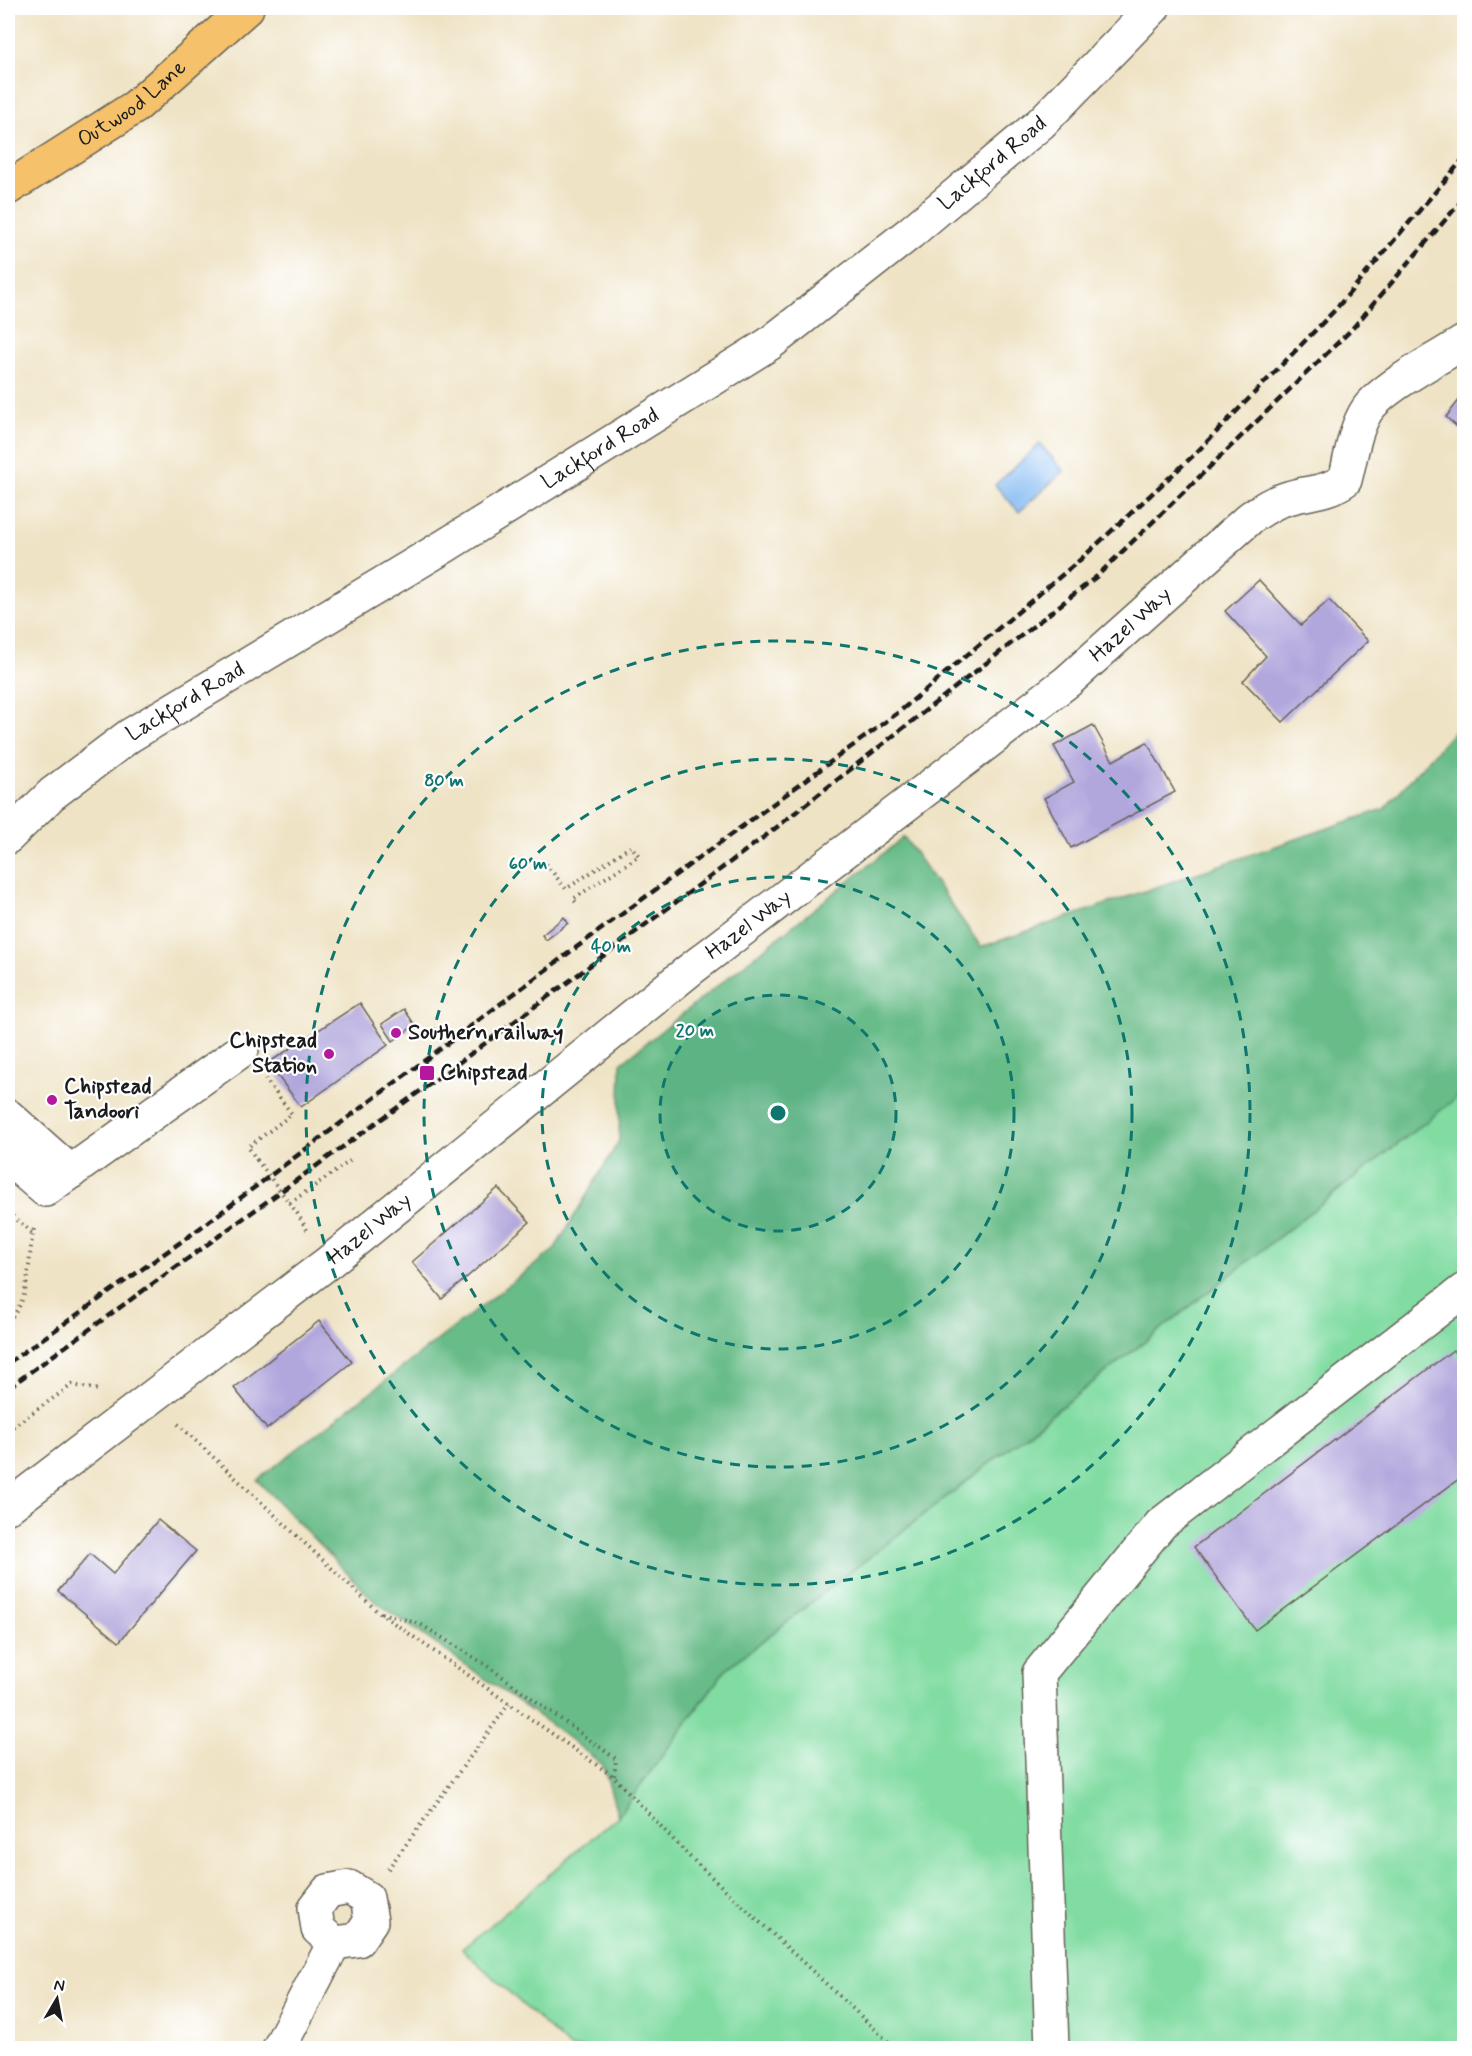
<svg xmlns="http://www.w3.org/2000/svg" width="1472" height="2056" font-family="Mynerve,sans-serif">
  <rect width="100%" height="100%" fill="#fff"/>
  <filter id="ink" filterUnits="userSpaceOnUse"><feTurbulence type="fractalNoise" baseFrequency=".0167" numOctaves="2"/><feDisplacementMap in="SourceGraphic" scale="12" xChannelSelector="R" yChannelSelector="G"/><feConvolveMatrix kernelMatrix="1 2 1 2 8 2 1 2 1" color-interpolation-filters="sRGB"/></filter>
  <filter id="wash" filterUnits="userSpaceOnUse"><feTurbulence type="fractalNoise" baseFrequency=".008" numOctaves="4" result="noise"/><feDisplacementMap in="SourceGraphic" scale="24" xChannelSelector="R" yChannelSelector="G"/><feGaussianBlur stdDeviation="1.35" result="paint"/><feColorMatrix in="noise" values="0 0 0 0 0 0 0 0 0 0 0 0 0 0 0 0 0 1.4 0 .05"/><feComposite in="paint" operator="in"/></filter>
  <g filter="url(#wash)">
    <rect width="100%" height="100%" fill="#efe3c5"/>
    <polygon fill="#81dca2" stroke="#4e7c5f" stroke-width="1.5" points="1464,1092 1464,2048 570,2048 462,1949 618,1816 725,1670"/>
    <polygon fill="#68bc88" stroke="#426c52" stroke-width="1.5" points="1464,720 1464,1092 725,1670 618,1816 603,1765 558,1730 372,1599 257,1480 554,1250 619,1141 621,1063 904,837 981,947 1384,809"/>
    <polygon fill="#82b9f2" stroke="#4f6a87" stroke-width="1.5" points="1040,444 1064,471 1019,512 995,485"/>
    <g id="blocks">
      <g fill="#b2a7dd">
        <polygon points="1464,394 1464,433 1446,417"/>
        <polygon points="1259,580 1301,625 1329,600 1368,641 1283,722 1243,681 1266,656 1225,611"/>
        <polygon points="1093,725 1113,761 1147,742 1175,792 1071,848 1044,798 1074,782 1054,746"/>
        <polygon points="564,917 568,923 546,940 542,935"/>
        <polygon points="360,1003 388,1045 301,1107 268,1063"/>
        <polygon points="404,1009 415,1025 393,1041 382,1024"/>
        <polygon points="498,1188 530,1222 442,1299 412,1262"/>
        <polygon points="319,1321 352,1362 267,1429 234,1388"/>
        <polygon points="1453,1350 1464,1366 1464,1475 1255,1630 1194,1547"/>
        <polygon points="158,1520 196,1551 119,1642 58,1591 90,1554 113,1574"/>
      </g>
    </g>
  </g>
  <g filter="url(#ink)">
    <use href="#blocks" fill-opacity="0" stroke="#666257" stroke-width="1.5"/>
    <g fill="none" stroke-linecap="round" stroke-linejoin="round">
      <g stroke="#666257" stroke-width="36">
        <g id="minor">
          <path id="s1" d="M8,837L52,794L129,736L445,546L769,344L910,233L1041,123L1153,8"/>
          <polyline points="8,1116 71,1172"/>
          <polyline points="8,1158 45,1190 242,1050"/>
          <path id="s2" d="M8,1507L329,1262L691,969L1068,681L1250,518C1262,510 1271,503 1285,499C1305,492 1327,493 1345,480C1351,458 1354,430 1367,410C1383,387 1439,358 1464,342"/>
          <polygon points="349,1887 367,1898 371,1921 358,1940 334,1943 318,1929 315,1908 328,1891"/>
          <polyline points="279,2048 334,1943"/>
          <polyline points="1052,2048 1039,1673 1161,1524 1464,1290"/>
        </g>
      </g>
      <g stroke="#666257" stroke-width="36">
        <g id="major">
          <path id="s3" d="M8,188L135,107L247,8"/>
        </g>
      </g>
      <g stroke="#666257" stroke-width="4" stroke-dasharray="1.5 4.5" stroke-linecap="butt">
        <polyline points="546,864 566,889 631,846 639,856 573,899 578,905"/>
        <polyline points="257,1160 248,1147 292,1114 265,1079"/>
        <polyline points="290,1203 350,1161"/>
        <polyline points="8,1212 32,1233"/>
        <polyline points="297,1213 309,1233"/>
        <path d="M8,1321C34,1297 26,1256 35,1225"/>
        <polyline points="178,1424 378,1612 614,1777 690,1857 895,2048"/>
        <polyline points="8,1430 72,1385 100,1390"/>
        <polyline points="381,1613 420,1624 486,1665 616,1759 614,1777"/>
        <polyline points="388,1869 509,1704"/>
      </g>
      <use href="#minor" stroke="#fff" stroke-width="33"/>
      <use href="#major" stroke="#f5c16b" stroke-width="33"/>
      <g stroke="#1c1c1c" stroke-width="4.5" stroke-dasharray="9 4.5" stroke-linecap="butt">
        <polyline points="8,1363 188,1237 570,952 899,712 1081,559 1195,454 1335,310 1464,158"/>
        <polyline points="8,1388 430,1084 768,834 1096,577 1352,329 1464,198"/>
      </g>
      <polyline stroke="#666257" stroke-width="4" stroke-dasharray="1.5 4.5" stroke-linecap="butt" points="257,1160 297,1213"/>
    </g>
  </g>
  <circle cx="778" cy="1113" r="118" fill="#0f766e" fill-opacity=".12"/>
  <g fill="none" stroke="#0f766e" stroke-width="3" stroke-dasharray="10 8">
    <circle cx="778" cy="1113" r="118"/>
    <circle cx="778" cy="1113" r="236"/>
    <circle cx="778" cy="1113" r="354"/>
    <circle cx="778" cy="1113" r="472"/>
  </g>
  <g fill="#b5179e" stroke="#fff" stroke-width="2">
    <circle cx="396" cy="1033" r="6"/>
    <circle cx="329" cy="1054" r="6"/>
    <rect x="419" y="1065" width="16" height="16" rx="3"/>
    <circle cx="52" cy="1100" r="6"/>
  </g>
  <g text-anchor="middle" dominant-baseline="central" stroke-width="4.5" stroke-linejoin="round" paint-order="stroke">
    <g font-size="22" fill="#1c1c1c" stroke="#fff">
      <text stroke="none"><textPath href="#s3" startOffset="150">Outwood Lane</textPath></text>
      <text stroke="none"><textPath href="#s1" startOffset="1196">Lackford Road</textPath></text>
      <text stroke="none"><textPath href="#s1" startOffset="710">Lackford Road</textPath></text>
      <text stroke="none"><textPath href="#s2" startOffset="1428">Hazel Way</textPath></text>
      <text stroke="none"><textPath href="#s1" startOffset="224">Lackford Road</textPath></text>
      <text stroke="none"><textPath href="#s2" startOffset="942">Hazel Way</textPath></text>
      <text stroke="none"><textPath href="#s2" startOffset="456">Hazel Way</textPath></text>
    </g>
    <g font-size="22" font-weight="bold" fill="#1c1c1c" stroke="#fff" text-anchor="start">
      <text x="408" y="1033">Southern railway</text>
      <text x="317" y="1041" text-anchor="end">Chipstead<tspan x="317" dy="25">Station</tspan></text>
      <text x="440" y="1073">Chipstead</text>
      <text x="64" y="1087">Chipstead<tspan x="64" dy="25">Tandoori</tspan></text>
    </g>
  </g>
  <circle cx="778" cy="1113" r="9" fill="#0f766e" stroke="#fff" stroke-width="3"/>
  <g font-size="18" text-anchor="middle" font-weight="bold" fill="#0f766e" stroke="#fff" stroke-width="4.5" stroke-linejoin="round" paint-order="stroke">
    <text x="444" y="786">80 m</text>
    <text x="528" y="869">60 m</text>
    <text x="611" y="952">40 m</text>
    <text x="695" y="1036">20 m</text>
  </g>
  <rect width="1472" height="2056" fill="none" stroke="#fff" stroke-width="30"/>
  <g transform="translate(57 1999) rotate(10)" stroke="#ffffff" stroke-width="4.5" paint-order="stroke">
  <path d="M0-4.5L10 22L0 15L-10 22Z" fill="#1c1c1c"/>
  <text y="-9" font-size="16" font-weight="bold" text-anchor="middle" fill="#1c1c1c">N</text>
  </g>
</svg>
